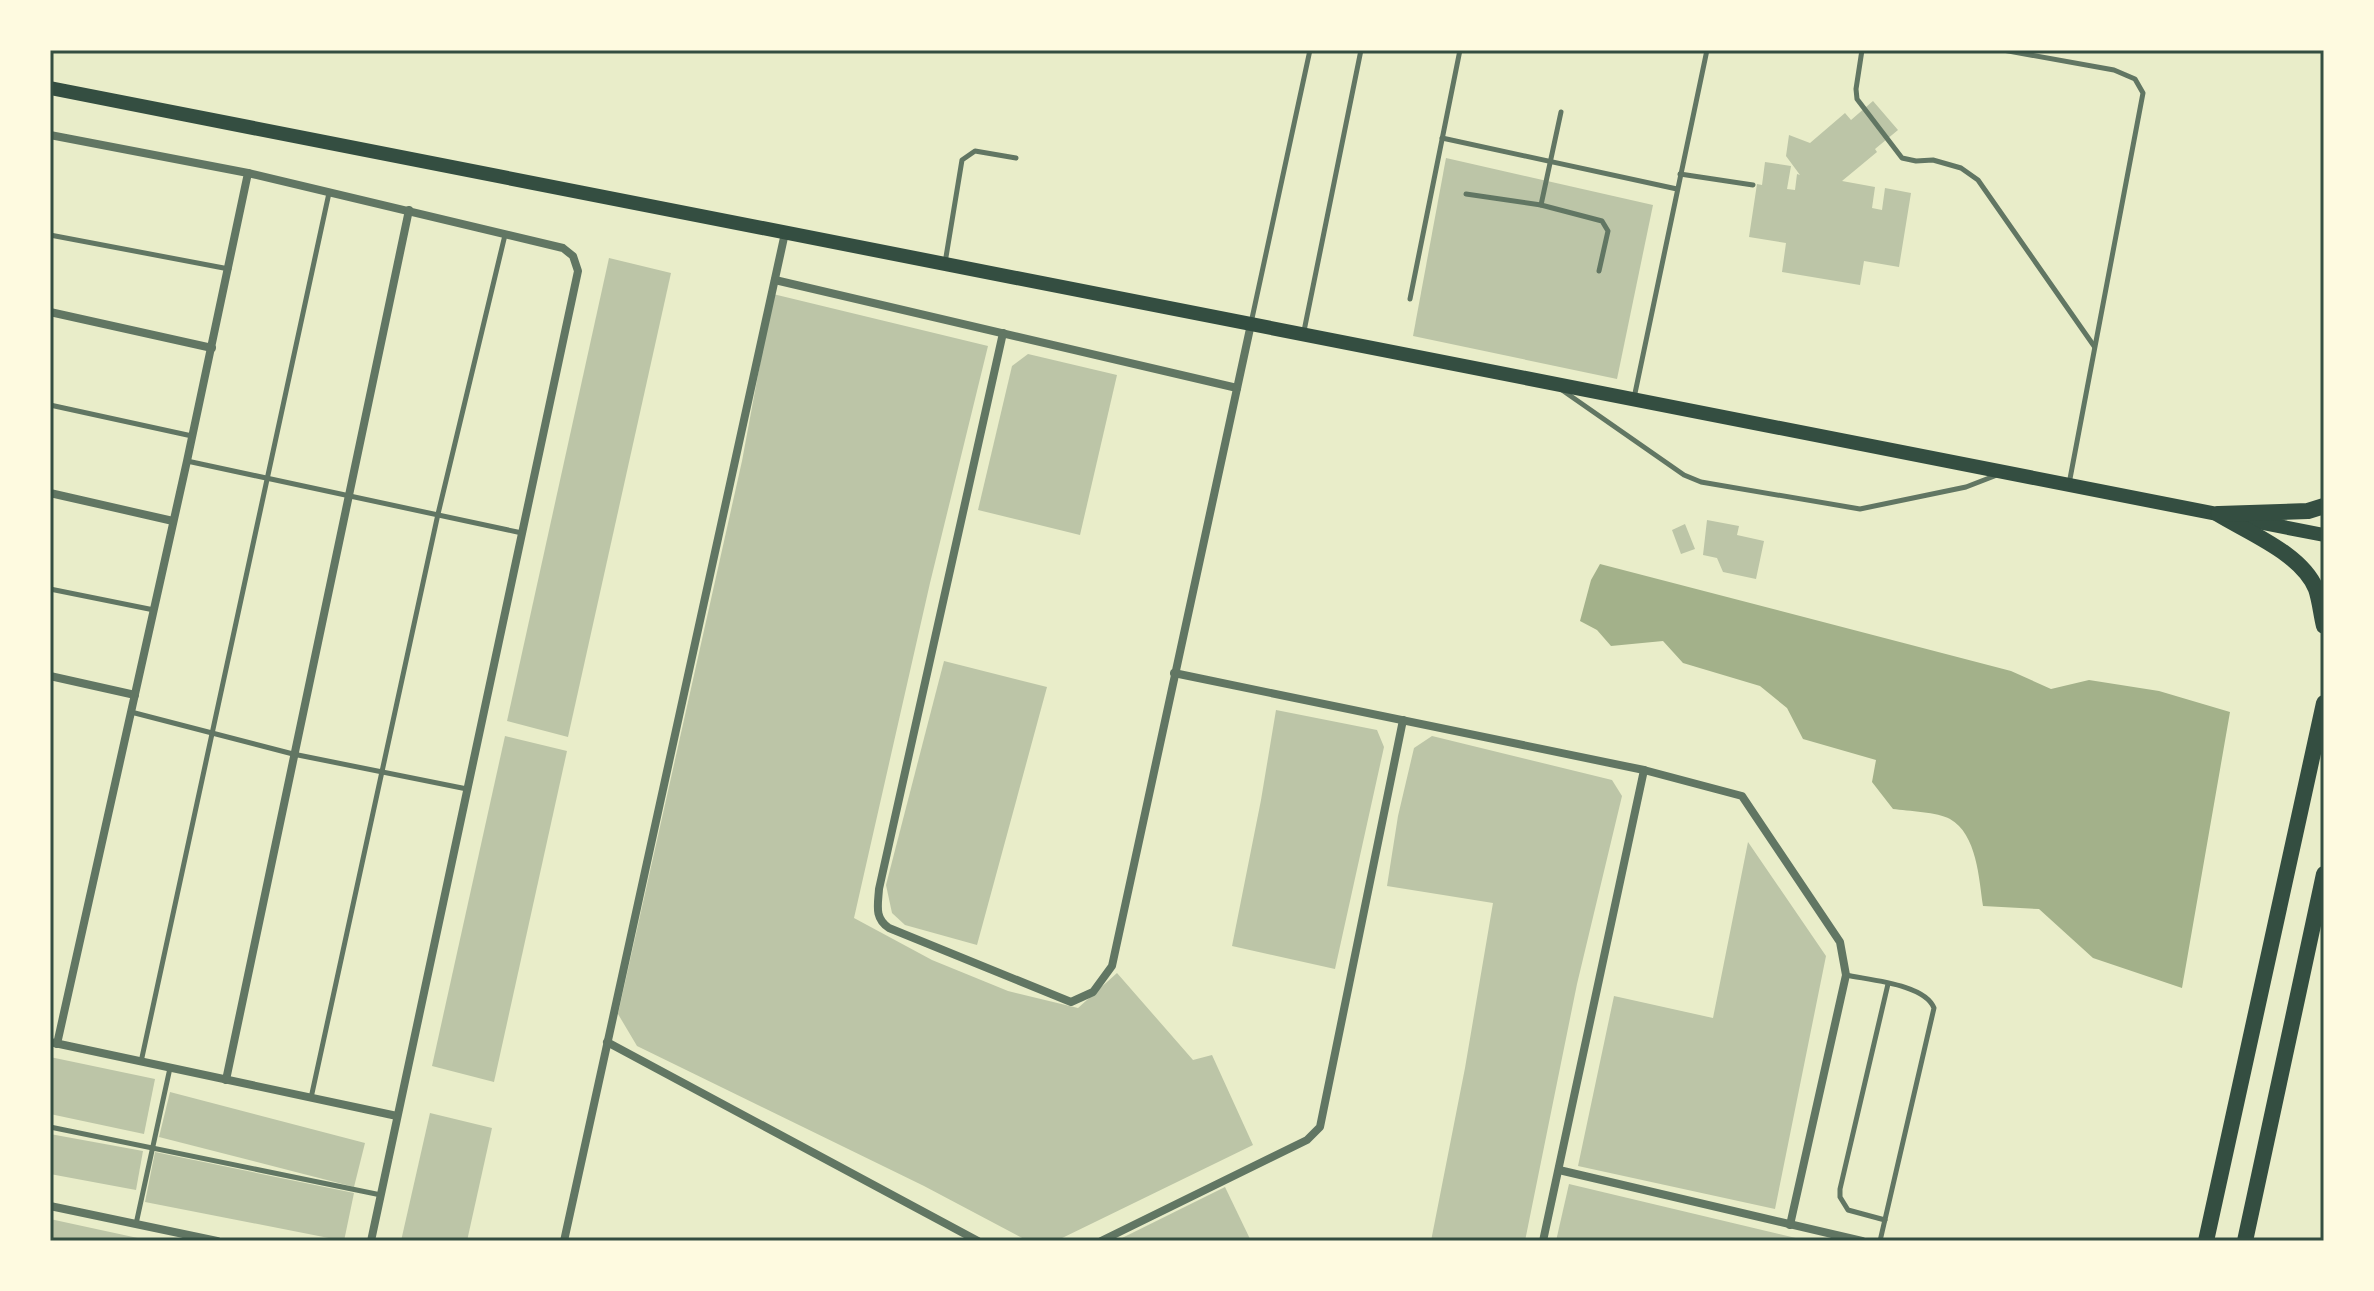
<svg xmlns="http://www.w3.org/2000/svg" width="2374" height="1291" font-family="'DM Sans',sans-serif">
  <rect width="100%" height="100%" fill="#e9edc9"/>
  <path fill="#a3b18a" d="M1600,564L2011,671L2051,689L2089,680L2159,691L2230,712L2182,988L2093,958L2039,909L1983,906C1979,879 1977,834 1950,819C1938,812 1908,811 1893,809L1872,782L1876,760L1803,739L1787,708L1760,686L1683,663L1663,641L1611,646L1597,630L1580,621L1591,580Z"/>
  <g fill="#bcc5a7">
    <polygon points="1873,101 1898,130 1875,149 1877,152 1842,181 1875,187 1872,208 1882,210 1885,188 1911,193 1899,267 1864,261 1860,285 1782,272 1786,243 1749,237 1757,184 1762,185 1765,162 1791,166 1787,189 1795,190 1797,174 1800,175 1786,156 1789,135 1810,143 1845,113 1851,120"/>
    <polygon points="1446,158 1653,205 1617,379 1413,336"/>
    <polygon points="609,258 671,273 568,737 507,721"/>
    <polygon points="773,294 988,346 930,583 854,918 932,960 1008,991 1078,1008 1117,973 1193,1060 1212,1055 1253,1145 1056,1241 1028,1241 924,1186 637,1046 618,1014 742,461"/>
    <polygon points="1028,354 1117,375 1080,535 978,510 1012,366"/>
    <polygon points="1707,520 1739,526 1737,535 1764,541 1756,579 1723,572 1717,558 1703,555"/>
    <polygon points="1685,524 1695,549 1681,554 1672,530"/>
    <polygon points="944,661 1047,687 977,945 905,925 892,913 886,885"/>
    <polygon points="1276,710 1377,730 1384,747 1335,969 1232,946 1261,800"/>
    <polygon points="505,736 567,751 494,1082 432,1066"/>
    <polygon points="1432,736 1612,780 1622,796 1577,984 1525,1241 1431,1241 1465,1068 1493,903 1387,886 1398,816 1414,748"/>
    <polygon points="1748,842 1826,956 1775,1209 1578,1166 1614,996 1713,1018"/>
    <polygon points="50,1057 155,1079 144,1134 50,1114"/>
    <polygon points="170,1092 365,1143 354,1187 159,1137"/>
    <polygon points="430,1113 492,1128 467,1241 401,1241"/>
    <polygon points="50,1134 143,1151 136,1190 50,1174"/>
    <polygon points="155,1152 354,1193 344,1241 145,1202"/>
    <polygon points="1569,1184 1804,1240 1804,1241 1556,1241"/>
    <polygon points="1225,1187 1251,1241 1116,1241 1122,1238"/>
    <polygon points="50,1219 147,1240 147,1241 50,1241"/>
  </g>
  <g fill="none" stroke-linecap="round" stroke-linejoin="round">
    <g stroke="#617663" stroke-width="5">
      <polyline points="1862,50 1856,89 1857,99 1902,158 1916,161 1933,160 1961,168 1978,180 2094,346"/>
      <polyline points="2003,50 2114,70 2135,79 2143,93 2069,484"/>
      <polyline points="1442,138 1677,189"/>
      <polyline points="1680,174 1753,185"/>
      <polyline points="1466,194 1541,205 1602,221 1608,231 1599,271"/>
      <polyline points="1541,205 1561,112"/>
      <polyline points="50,235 229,269"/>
      <polyline points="945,263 962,160 975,151 1016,158"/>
      <polyline points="1410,299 1460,50"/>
      <polyline points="1251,323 1310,50"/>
      <polyline points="1304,331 1361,50"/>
      <polyline points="1562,390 1684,475 1701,482 1860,509 1966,487 1997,475"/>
      <polyline points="1634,398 1707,50"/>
      <polyline points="50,405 192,436"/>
      <polyline points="187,461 522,533"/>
      <polyline points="50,589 154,610"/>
      <polyline points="131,712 293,754 467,789"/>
      <path d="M1846,975C1869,980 1925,984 1934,1008L1880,1241"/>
      <polyline points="141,1062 329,193"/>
      <polyline points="311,1098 438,514 505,235"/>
      <polyline points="50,1127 381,1195"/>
      <polyline points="1885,1220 1848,1210 1840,1197 1840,1189 1888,984"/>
      <polyline points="136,1224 170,1068"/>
    </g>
    <g stroke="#617663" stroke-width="8">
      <polyline points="50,135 248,173 563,248 573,256 578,271 371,1241"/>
      <polyline points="775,280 1237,388"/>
      <polyline points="50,312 212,348"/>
      <path d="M1003,333L879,889C878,905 874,918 889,928L1071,1002L1093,992L1112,966L1251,324"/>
      <polyline points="50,493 173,521"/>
      <polyline points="1174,673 1644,770 1742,796 1840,942 1846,975 1790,1225"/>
      <polyline points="50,676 135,695"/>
      <polyline points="50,1042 397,1116"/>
      <polyline points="607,1042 978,1241"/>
      <polyline points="57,1044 187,461 248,173"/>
      <polyline points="226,1080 409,210"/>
      <polyline points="1559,1170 1862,1241"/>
      <polyline points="50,1206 217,1241"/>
      <polyline points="564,1241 785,233"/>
      <polyline points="1101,1241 1307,1140 1320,1127 1403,720"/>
      <polyline points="1543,1241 1644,770"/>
    </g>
    <polyline stroke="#344e41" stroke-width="14" points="50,88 2324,535"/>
    <g stroke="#344e41" stroke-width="16">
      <path d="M2218,514C2249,533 2302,554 2316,589C2320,601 2321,614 2324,626"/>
      <polyline points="2219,514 2308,511 2324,506"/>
      <polyline points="2206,1241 2324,703"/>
      <polyline points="2245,1241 2324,874"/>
    </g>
  </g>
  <rect width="2374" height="1291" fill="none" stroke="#fefae0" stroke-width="104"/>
  <rect x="52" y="52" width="2270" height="1187" fill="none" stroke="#344e41" stroke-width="3"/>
</svg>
